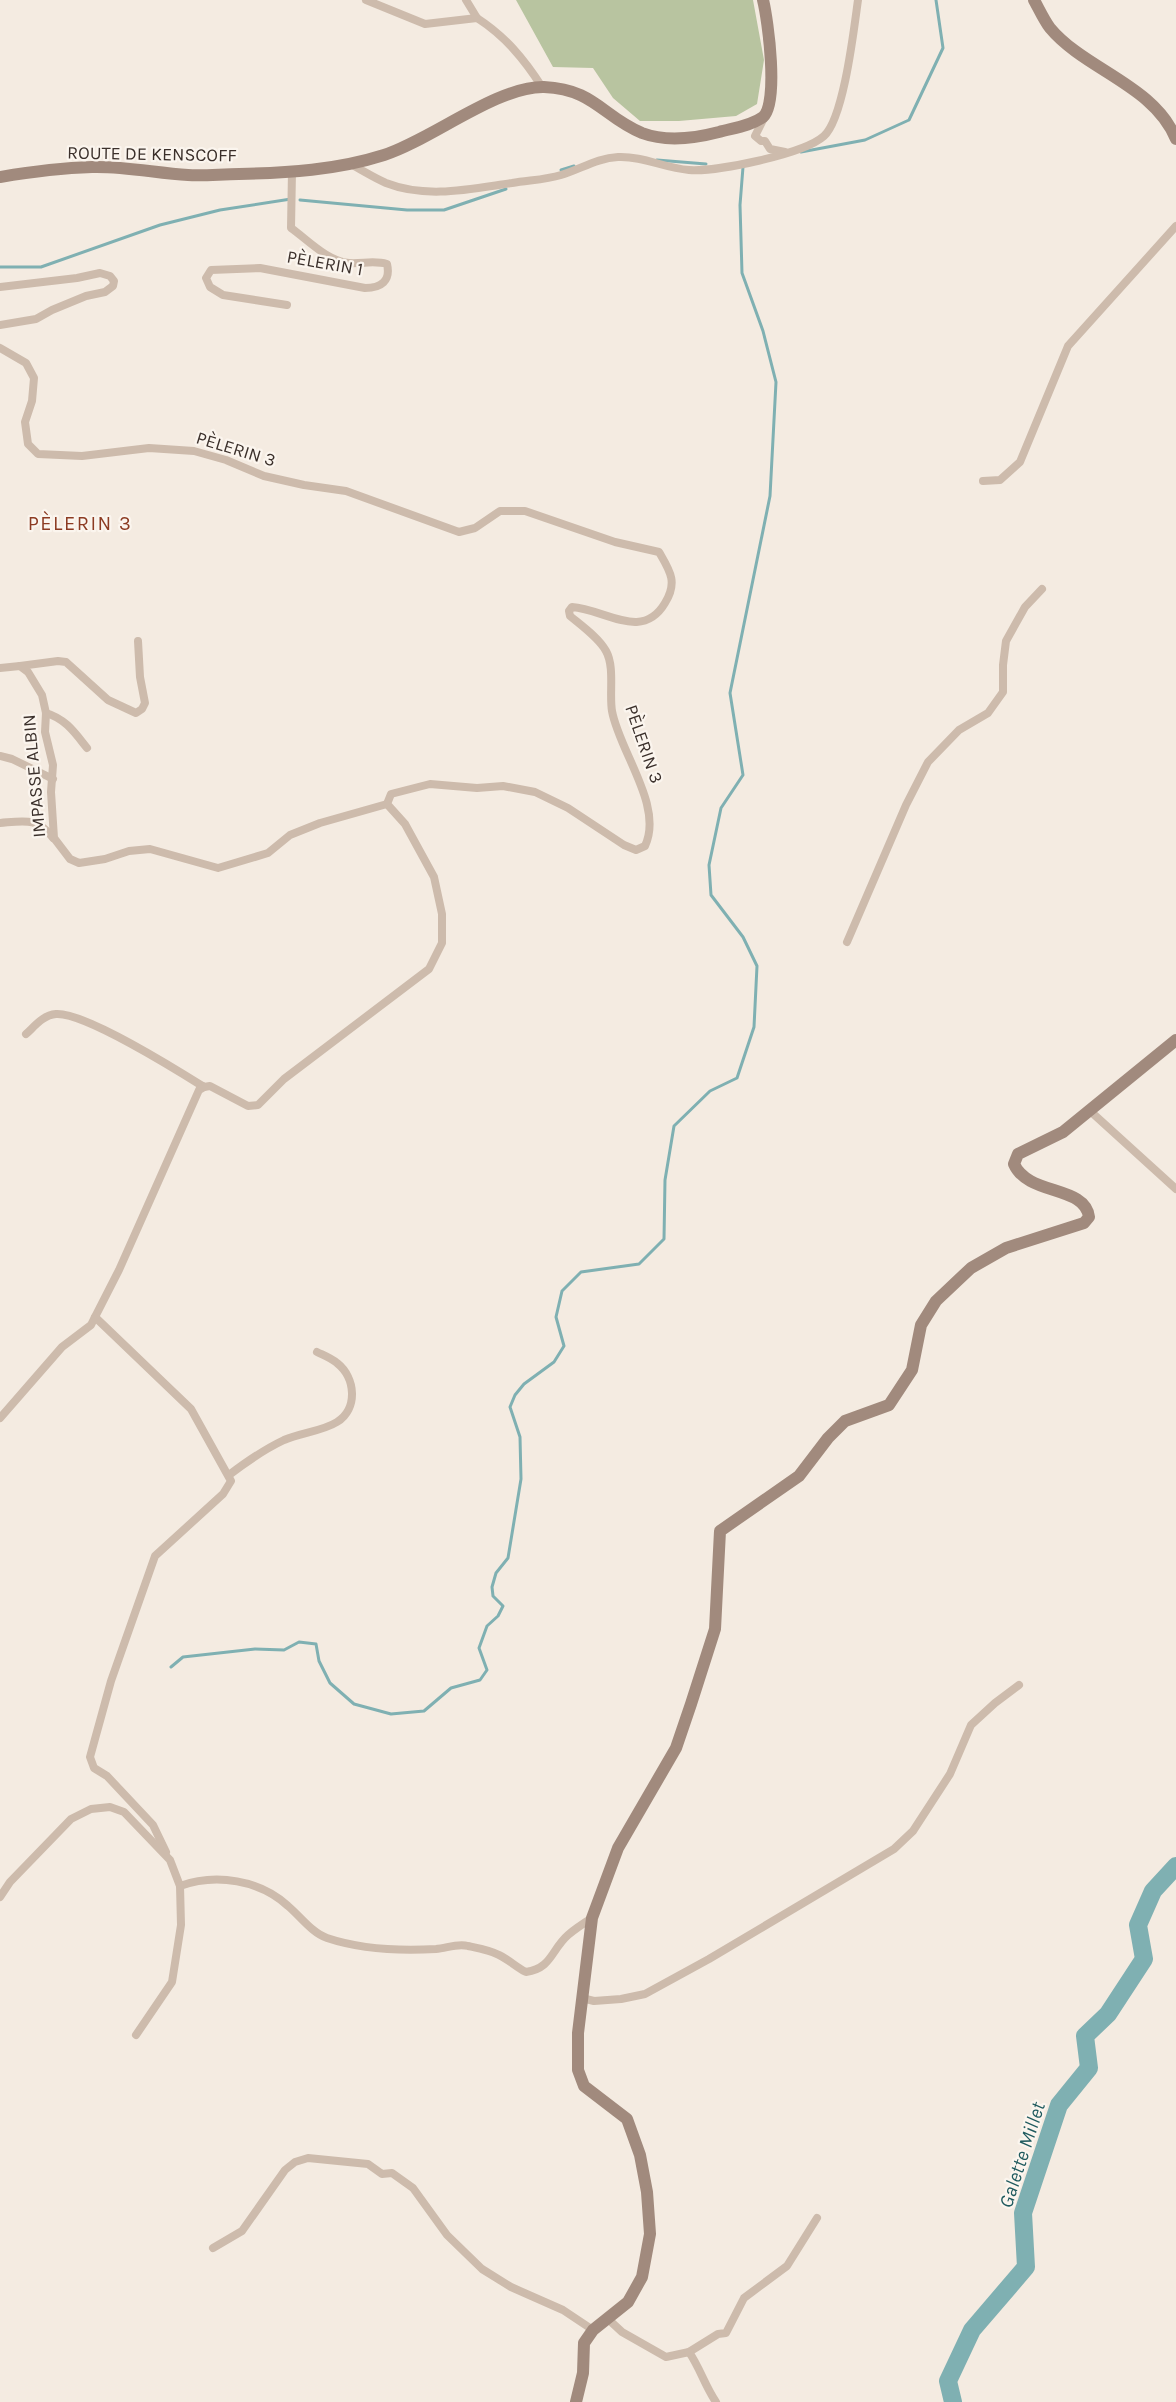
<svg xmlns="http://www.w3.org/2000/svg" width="1176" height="2402" font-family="Karla,sans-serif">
  <rect width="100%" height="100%" fill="#f4ebe1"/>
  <polygon fill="#b8c4a0" points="516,0 753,0 764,60 757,104 736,116 679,121 640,121 613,98 593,68 553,67"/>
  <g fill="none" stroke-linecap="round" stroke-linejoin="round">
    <g stroke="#7fb0b2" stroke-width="3">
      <polyline points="801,152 865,140 909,120 943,48 936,0"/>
      <polyline points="657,160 706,164"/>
      <polyline points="561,170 574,166"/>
      <polyline points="300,200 407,210 444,210 506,189"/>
      <polyline points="0,267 41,267 160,225 220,210 291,199"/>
      <polyline points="171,1667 183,1657 255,1649 284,1650 299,1642 316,1644 319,1661 330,1683 354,1704 391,1714 424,1711 451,1688 480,1680 487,1670 479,1648 487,1626 498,1616 503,1606 493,1596 492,1587 496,1573 508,1558 521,1479 520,1437 510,1407 515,1395 524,1384 554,1362 564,1346 556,1317 562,1291 581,1272 639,1264 664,1239 665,1180 674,1126 710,1091 737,1078 754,1027 757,966 743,937 711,895 709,865 721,808 743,775 730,693 770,496 776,382 763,331 742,273 740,205 743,167"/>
    </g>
    <polyline stroke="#7fb0b2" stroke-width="18" points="953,2402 948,2381 972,2330 1026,2267 1023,2213 1059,2105 1089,2068 1085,2036 1108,2014 1144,1959 1138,1925 1153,1891 1176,1866"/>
    <g stroke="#cdbbac" stroke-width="8">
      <path d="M366,0L425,24L477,18C505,36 524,59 542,87"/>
      <polyline points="466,0 477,18"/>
      <polyline points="765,116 755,136 761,141 765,141 770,149 785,152"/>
      <path d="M350,164C362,170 374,178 386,183C427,199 470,189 512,183C529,180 545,180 561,175C581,169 597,158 618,157C643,156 664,168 689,170C717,172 804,154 824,136C844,118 854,28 858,0"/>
      <polyline points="0,287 77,278 100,273 110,276 114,281 113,286 105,292 86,296 52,310 36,319 0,325"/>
      <path d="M287,305L223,295L210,287L206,278L211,270L260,268L365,288C381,288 391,281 387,264C374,260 362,264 349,263C327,261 308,240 291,228L292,171"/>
      <path d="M0,348L26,363L34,378L32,401L25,422L28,444L38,454L82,456L149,448L194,451L226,460L264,476L304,485L346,491L459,532L475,528L500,511H525L615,542L659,552C670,571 678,582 665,603C642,642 605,609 572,607L569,611L570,616C582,626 599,638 606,651C615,667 609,694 612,711C619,751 664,806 645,846L636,850L624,845L568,808L535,792L503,786L477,788L430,784L391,794L387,804L405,824L434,877L442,914V943L429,969L284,1079L258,1105L248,1106L210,1086L204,1087C177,1070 84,1012 56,1014C43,1015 34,1027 26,1034"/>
      <polyline points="983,481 1000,480 1020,462 1068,346 1176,226"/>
      <polyline points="20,666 58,661 66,662 108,700 136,713 142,709 145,703 140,677 138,641"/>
      <polyline points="0,668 20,666 28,672 42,695 46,713 45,732 53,765 51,792 54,838 70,859 79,863 105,859 129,851 150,849 218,868 268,853 290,835 320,823 387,804"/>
      <path d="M46,713C66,719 75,733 87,748"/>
      <polyline points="0,756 12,759 53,779"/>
      <path d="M0,823C24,821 38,817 53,838"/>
      <polyline points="847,942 906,805 928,762 959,730 988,713 1003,692 1003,665 1006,641 1025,607 1042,589"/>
      <polyline points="1089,1110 1176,1189"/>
      <polyline points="95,1317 191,1409 231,1481 223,1494 155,1556 111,1681 90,1757 94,1768 107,1776 153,1825 166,1852"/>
      <polyline points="0,1418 62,1347 91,1325 95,1317 119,1270 199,1090 204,1087"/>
      <path d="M229,1475C246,1462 265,1449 284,1440C300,1433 323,1431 337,1422C358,1409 356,1378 337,1363C331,1358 323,1355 317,1352"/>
      <path d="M0,1897L10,1882L71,1819L91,1809L110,1807L124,1812L170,1860L180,1886C216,1873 260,1880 288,1906C300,1916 312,1933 327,1938C360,1949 401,1951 436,1949C447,1948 458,1943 468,1946C478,1948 490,1950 499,1955C508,1959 516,1967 526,1972C552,1968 551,1950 568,1935C575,1929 584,1923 592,1918"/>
      <polyline points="582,1998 594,2001 621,1999 645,1994 709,1959 894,1849 913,1831 950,1774 971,1725 995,1703 1019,1685"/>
      <polyline points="136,2035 172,1982 181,1925 180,1886"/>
      <polyline points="213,2248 242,2231 285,2170 295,2162 308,2158 368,2164 382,2174 392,2173 413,2188 447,2235 482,2269 511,2287 563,2310 593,2330"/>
      <polyline points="608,2319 622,2332 666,2357 689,2352 718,2334 726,2333 744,2298 787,2266 817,2218"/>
      <path d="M689,2352C700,2368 705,2386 716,2402"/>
    </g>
    <g stroke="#a18a7d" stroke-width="12">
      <path d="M1034,0C1039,9 1044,20 1050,28C1085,70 1154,85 1176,139"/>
      <path d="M0,177C30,172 61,168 92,167C124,166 156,173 188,175C205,176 222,174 239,174C287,173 337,170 384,155C431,140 497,86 544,87C594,89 603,117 642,133C666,142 696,138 719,132C733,128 751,126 763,117C779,103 768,20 763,0"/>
      <path d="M576,2402L583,2373L584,2343L593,2330L628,2302L642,2277L650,2234L647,2192L640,2155L627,2119L584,2086L578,2070V2033L592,1918L618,1848L676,1748L691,1704L715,1629L720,1531L799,1476L828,1438L845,1421L889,1405L912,1370L921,1325L936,1301L971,1268L1006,1248L1084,1223L1089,1217C1085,1185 1028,1196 1014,1164L1018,1154L1063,1132L1176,1040"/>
    </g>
  </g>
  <g text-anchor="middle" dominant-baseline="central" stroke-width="4.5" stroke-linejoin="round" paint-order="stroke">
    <g font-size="18" fill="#3b302b" stroke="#fbf5ee">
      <text transform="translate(152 154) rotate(1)">ROUTE DE KENSCOFF</text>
      <text transform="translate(325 263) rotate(10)">PÈLERIN 1</text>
      <text transform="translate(236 449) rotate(17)">PÈLERIN 3</text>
      <text transform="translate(644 744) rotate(71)">PÈLERIN 3</text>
      <text transform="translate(34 776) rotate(-95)">IMPASSE ALBIN</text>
    </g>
    <g font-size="20" letter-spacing="1.5" fill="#8c3b22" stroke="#fbf5ee">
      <text x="80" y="523">PÈLERIN 3</text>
    </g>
    <g font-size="20" font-style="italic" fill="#1f5a5e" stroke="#fbf5ee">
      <text transform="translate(1022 2155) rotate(-72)">Galette Millet</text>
    </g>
  </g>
</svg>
